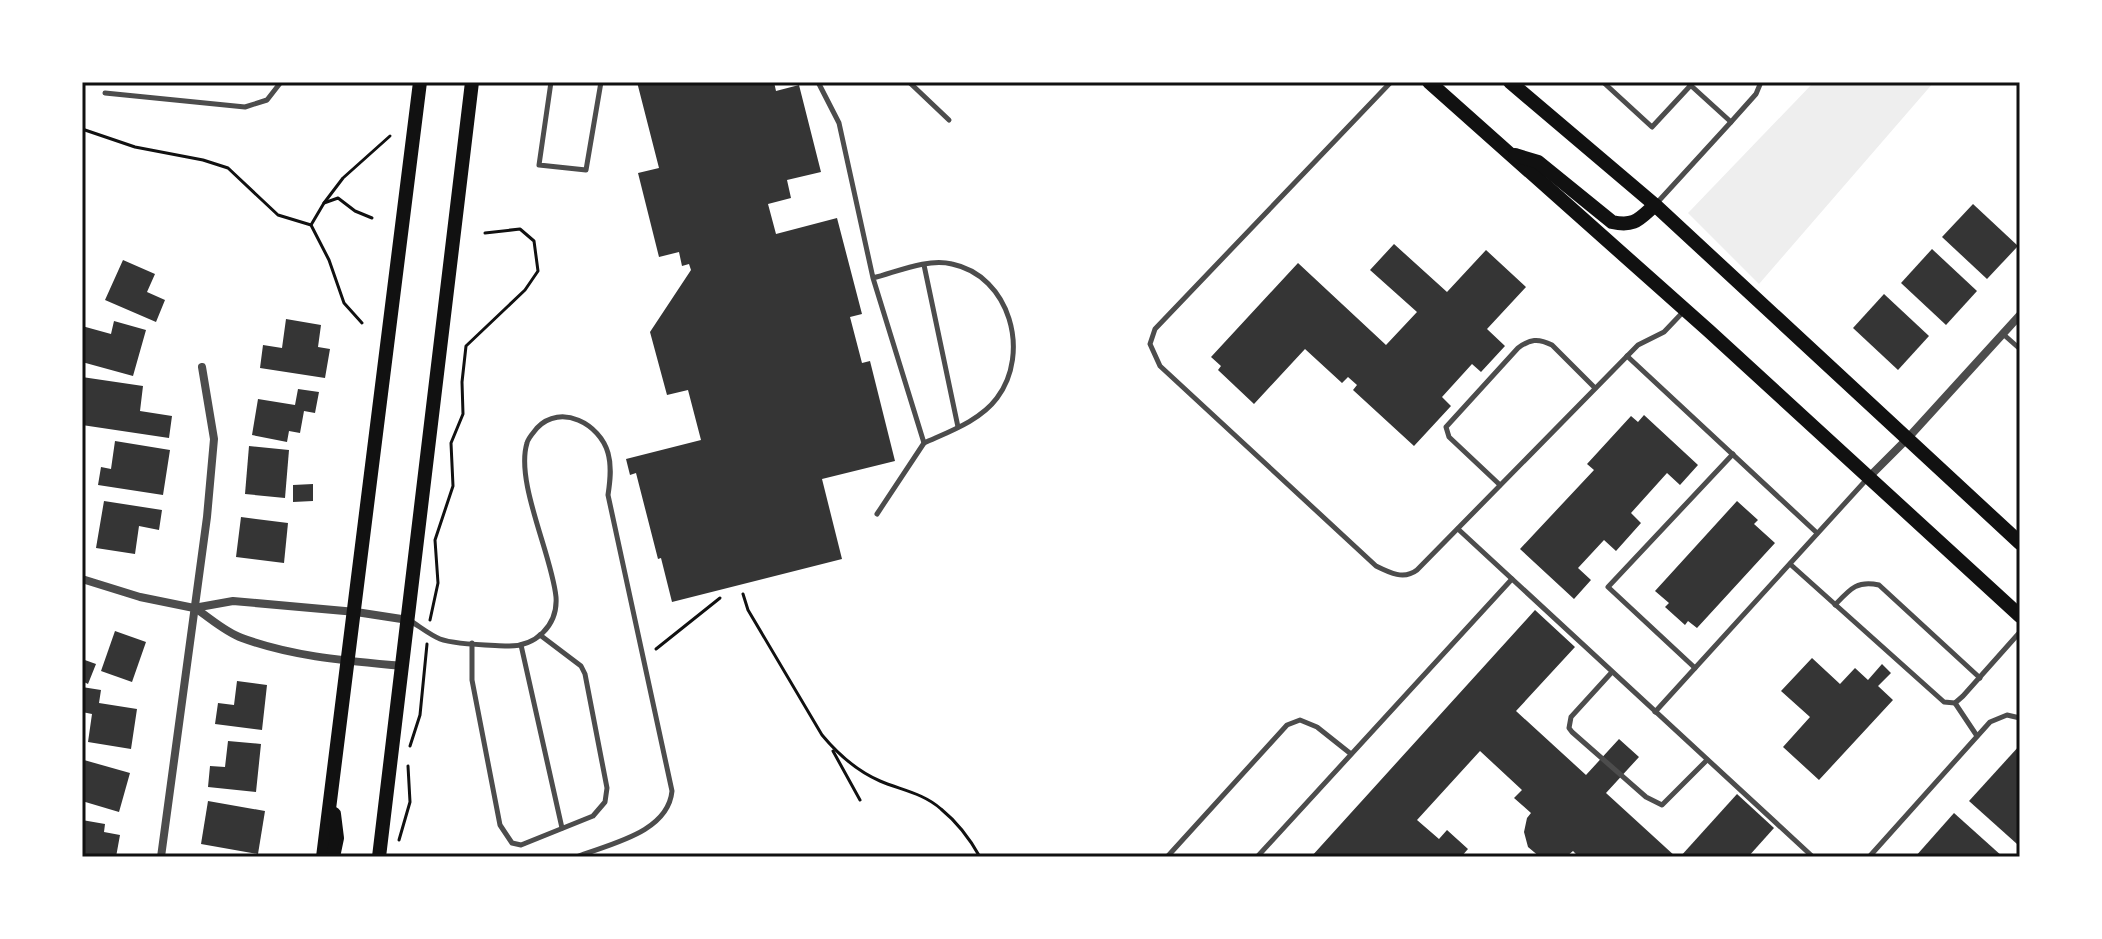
<svg xmlns="http://www.w3.org/2000/svg" width="2102" height="939" font-family="Rubik,sans-serif">
  <rect width="100%" height="100%" fill="#fff"/>
  <polygon fill="#eee" points="1814,82 1934,82 1759,284 1688,213"/>
  <g fill="#353535">
    <polygon points="637,82 774,82 776,91 799,85 821,172 787,180 791,198 768,204 776,234 837,218 862,314 850,317 862,363 870,361 895,461 822,479 842,559 672,602 661,558 658,559 636,473 630,475 626,459 701,440 688,390 667,395 650,332 691,270 689,264 682,266 679,252 659,257 638,173 659,168"/>
    <polygon points="1973,204 2018,246 1987,279 1942,237"/>
    <polygon points="1394,244 1447,292 1486,250 1526,287 1487,329 1505,346 1481,372 1472,364 1442,397 1451,406 1414,446 1353,390 1357,385 1348,377 1342,383 1305,349 1254,404 1218,370 1221,366 1211,357 1298,263 1386,345 1417,312 1370,270"/>
    <polygon points="1932,249 1977,291 1946,325 1901,283"/>
    <polygon points="123,260 155,274 147,292 165,300 156,322 105,300"/>
    <polygon points="1884,294 1929,336 1898,370 1853,328"/>
    <polygon points="286,319 321,325 318,347 330,349 325,378 260,368 263,345 282,348"/>
    <polygon points="114,321 146,330 133,376 82,362 82,326 111,334"/>
    <polygon points="82,377 143,386 140,411 172,416 169,438 82,425"/>
    <polygon points="298,389 319,392 315,413 304,411 300,433 289,431 287,442 252,435 258,399 295,405"/>
    <polygon points="1644,415 1698,465 1680,485 1667,473 1631,513 1641,523 1616,551 1604,540 1578,568 1591,580 1574,599 1520,549 1594,470 1587,464 1631,416 1638,422"/>
    <polygon points="115,441 170,450 163,495 98,485 101,467 111,469"/>
    <polygon points="249,446 289,450 285,498 245,494"/>
    <polygon points="313,484 313,501 293,502 293,485"/>
    <polygon points="104,501 162,510 159,530 139,526 135,554 96,548"/>
    <polygon points="1737,501 1758,520 1754,524 1775,543 1697,628 1688,621 1685,625 1665,607 1669,603 1655,591"/>
    <polygon points="241,517 288,523 284,563 236,557"/>
    <polygon points="1535,610 1575,647 1516,711 1586,775 1619,739 1639,757 1606,793 1676,857 1579,857 1573,851 1566,857 1540,857 1528,847 1524,832 1527,818 1531,813 1514,798 1522,790 1480,751 1417,820 1439,839 1447,830 1468,849 1461,857 1311,857"/>
    <polygon points="115,631 146,642 132,682 101,671"/>
    <polygon points="1812,658 1840,684 1855,668 1868,680 1882,664 1891,673 1878,686 1893,700 1819,780 1783,747 1810,717 1781,691"/>
    <polygon points="82,659 96,664 88,684 82,681"/>
    <polygon points="237,681 267,685 262,730 215,724 218,703 234,705"/>
    <polygon points="82,687 101,690 99,703 137,709 131,749 88,742 92,714 82,712"/>
    <polygon points="228,741 261,744 256,792 208,787 210,766 225,767"/>
    <polygon points="2020,745 2020,841 2017,844 1969,801"/>
    <polygon points="84,760 130,773 119,812 82,801"/>
    <polygon points="1737,794 1774,828 1748,857 1680,857"/>
    <polygon points="208,801 265,811 258,854 201,844"/>
    <polygon points="1954,813 2003,857 1915,857"/>
    <polygon points="82,820 105,824 104,832 120,835 116,857 82,857"/>
  </g>
  <g fill="none" stroke-linecap="round" stroke-linejoin="round">
    <g stroke="#111" stroke-width="3">
      <polyline points="82,129 135,147 203,160 228,168 278,215 311,225 329,260 344,303 362,323"/>
      <polyline points="324,203 343,178 390,136"/>
      <polyline points="311,225 324,203 338,198 355,211 372,218"/>
      <path d="M743,594L748,610L822,735C837,753 857,771 880,781C901,790 923,793 941,809C957,822 970,839 980,857"/>
      <polyline points="430,620 438,583 435,540 453,486 451,443 463,414 462,382 466,346 525,290 538,271 534,241 520,229 485,233"/>
      <polyline points="656,649 720,598"/>
      <polyline points="410,746 420,715 427,644"/>
      <polyline points="833,751 860,800"/>
      <polyline points="399,840 410,802 408,766"/>
    </g>
    <g stroke="#4c4c4c" stroke-width="5">
      <polyline points="551,82 539,165 586,170 601,82"/>
      <path d="M818,82L839,123L873,278L924,443C948,432 980,421 997,398C1031,353 1010,276 952,264C927,258 897,272 873,278"/>
      <polyline points="909,82 949,120"/>
      <path d="M1391,82L1155,329L1150,344L1160,366L1376,566C1390,573 1404,580 1417,570L1638,345L1664,332L1684,311"/>
      <polyline points="1603,82 1652,127 1691,85"/>
      <polyline points="1687,82 1731,122"/>
      <polyline points="105,93 245,107 267,100 281,82"/>
      <polyline points="1655,205 1731,122 1756,94 1761,82"/>
      <polyline points="924,265 958,427"/>
      <polyline points="2003,334 2020,349"/>
      <polyline points="1627,356 1817,533"/>
      <path d="M1500,485L1449,437L1446,427L1518,348C1530,339 1538,338 1552,345L1595,388"/>
      <polyline points="877,514 924,443"/>
      <polyline points="1458,529 1813,857"/>
      <polyline points="1790,564 1944,702 1955,703 1963,696 2020,632"/>
      <path d="M1835,605C1850,589 1857,580 1879,585L1980,678"/>
      <path d="M409,620C419,626 430,635 440,639C456,645 490,645 507,646C535,647 558,626 556,597C552,555 515,482 527,443C528,438 534,432 537,428C561,403 600,424 608,453C612,467 610,482 608,495L672,791C668,833 609,844 576,857"/>
      <polyline points="472,643 472,680 500,825 512,843 521,845 593,816 605,802 607,788 585,674 581,666 540,635"/>
      <polyline points="521,645 562,828"/>
      <polyline points="1695,668 1608,587 1733,454"/>
      <polyline points="1612,672 1571,717 1569,728 1572,732 1646,797 1662,805 1707,760"/>
      <polyline points="1955,703 1977,736"/>
      <polyline points="1655,712 1867,479"/>
      <polyline points="1167,857 1287,725 1300,720 1317,727 1351,754"/>
      <polyline points="1257,857 1512,579"/>
      <polyline points="1869,857 1990,722 2007,715 2020,718"/>
    </g>
    <g stroke="#4c4c4c" stroke-width="8">
      <polyline points="1869,477 1907,439 2020,315"/>
      <polyline points="82,579 140,597 194,608 233,601 356,612 408,620"/>
      <path d="M195,608C210,618 225,632 242,638C293,657 349,661 403,666"/>
      <polyline points="161,857 207,517 214,439 202,367"/>
    </g>
    <g stroke="#111" stroke-width="14">
      <polyline points="1429,82 1709,331 2020,616"/>
      <polyline points="1510,82 1655,205 2020,543"/>
      <path d="M1515,155L1538,162L1612,222C1635,227 1639,219 1655,205"/>
      <polyline points="323,857 420,82"/>
      <polyline points="333,857 337,838 334,814"/>
      <polyline points="379,857 472,82"/>
    </g>
  </g>
  <rect width="2102" height="939" fill="none" stroke="#ffffff" stroke-width="168"/>
  <rect x="84" y="84" width="1934" height="771" fill="none" stroke="#111" stroke-width="3"/>
</svg>
